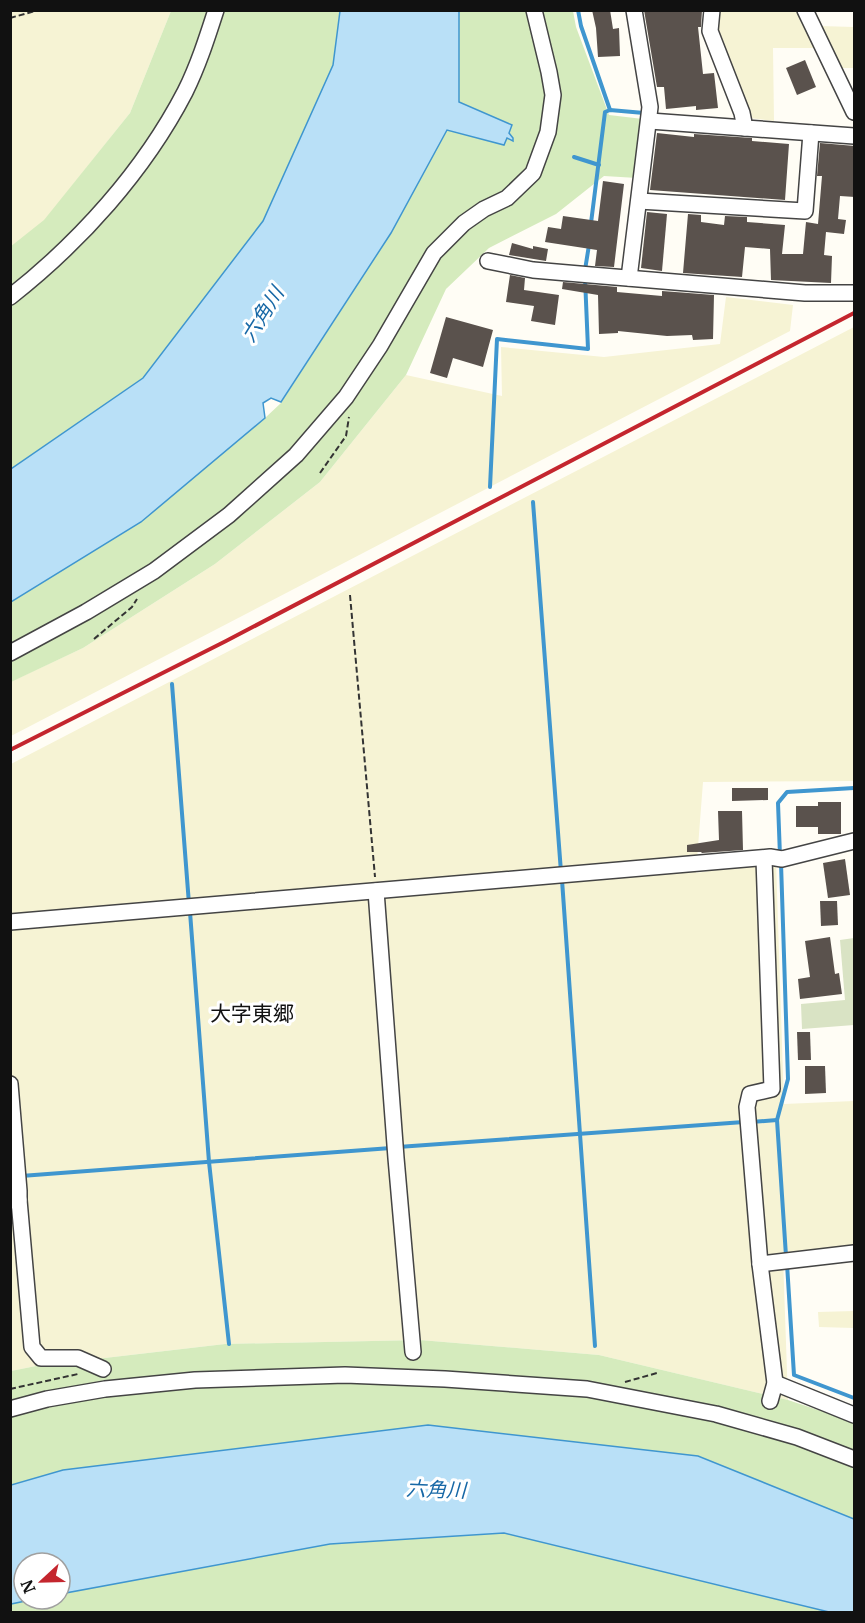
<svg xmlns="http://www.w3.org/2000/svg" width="865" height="1623" font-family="Merriweather,'Noto Sans JP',serif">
  <rect width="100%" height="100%" fill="#fffdf5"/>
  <g fill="#f6f3d4">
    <polygon points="11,11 171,11 130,113 44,221 11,247"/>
    <polygon points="719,11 812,11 820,26 854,27 854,68 840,68 830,48 773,48 774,121 750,118 715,32"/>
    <polygon points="726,297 793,305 790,331 11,736 10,682 83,648 215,564 320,482 406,375 502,396 501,347 604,357 720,344"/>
    <polygon points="854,327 854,781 703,782 696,873 776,861 784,1104 854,1101 854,1248 783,1257 788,1400 599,1355 420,1340 225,1344 36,1366 11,1371 11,764"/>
    <polygon points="854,1311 854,1328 819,1327 818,1312"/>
  </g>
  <g fill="#d5ebbd">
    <polygon points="171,11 340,11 333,65 263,221 143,378 11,469 10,247 44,220 130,113"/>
    <polygon points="459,11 573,11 576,27 609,115 643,119 637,178 604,176 556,214 489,248 446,289 406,375 320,482 215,564 83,648 11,682 11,602 141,522 265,418 281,403 391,233 447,130 504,145 507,138 512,141 513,138 509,133 512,125 459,102"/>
    <polygon points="420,1340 599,1355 788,1400 854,1422 854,1519 698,1456 63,1470 11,1485 11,1371 36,1366 225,1344"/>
    <polygon points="504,1533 829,1612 11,1612 10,1604 35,1599 60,1599 60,1594 330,1544"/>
  </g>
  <polygon fill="#d9e3c4" points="854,938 854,1025 802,1029 801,1004 845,1000 840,940"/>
  <g fill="#b9e0f7" stroke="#3f96cf" stroke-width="1.5">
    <polygon points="340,11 459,11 459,102 512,125 509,133 513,138 513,141 507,138 504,145 447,130 391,233 281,402 271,398 263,403 265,418 141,522 11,602 11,469 143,378 263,221 333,65"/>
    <polygon points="428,1425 698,1456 854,1519 854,1612 829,1612 504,1533 330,1544 60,1594 60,1563 24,1563 24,1599 35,1599 11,1604 11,1485 63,1470"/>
  </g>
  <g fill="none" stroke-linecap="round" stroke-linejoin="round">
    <g stroke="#3f96cf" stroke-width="4">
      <polyline points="578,10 581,26 610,110"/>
      <polyline points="574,157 599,165"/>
      <polyline points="591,223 605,112 610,110 644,113"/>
      <polyline points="585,270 589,245"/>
      <polyline points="490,487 497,339 588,349 585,278"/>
      <polyline points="533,502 561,872"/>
      <polyline points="172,684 189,904"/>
      <polyline points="780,856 778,803 787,792 854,788"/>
      <polyline points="781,863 788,1079 777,1120 786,1256"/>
      <polyline points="562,880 595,1346"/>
      <polyline points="190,912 209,1162 229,1344"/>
      <polyline points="751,1122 777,1120"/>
      <polyline points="398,1147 744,1122"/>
      <polyline points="21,1176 391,1148"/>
      <polyline points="787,1264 794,1375 854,1398"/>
    </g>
  </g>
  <g fill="#5a524d">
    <polygon points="592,10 610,10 613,29 619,28 620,56 598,57 596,28"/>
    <polygon points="644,10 702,10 701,27 698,27 703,74 714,73 718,108 696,110 696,106 666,109 664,87 657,87"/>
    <polygon points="805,60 816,87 797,95 786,68"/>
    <polygon points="657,133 694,137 694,134 752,138 752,141 789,144 785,200 650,190"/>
    <polygon points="820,143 855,146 855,197 840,196 838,219 846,220 844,234 826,232 824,255 832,256 831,283 771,280 770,249 745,247 742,277 683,273 688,214 701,215 701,222 724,225 725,216 747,217 747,222 785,225 782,254 803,254 806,222 818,224 822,176 817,176"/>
    <polygon points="603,181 624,184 614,267 595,266 597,250 545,242 548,227 561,229 563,216 598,221"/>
    <polygon points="647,212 667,214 662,271 641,268"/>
    <polygon points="512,243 533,249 533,246 548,249 546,261 509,255"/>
    <polygon points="510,275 525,278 524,290 559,295 555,325 531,321 534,306 506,302"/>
    <polygon points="563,282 617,287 617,292 662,296 662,291 714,295 713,339 693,340 692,335 667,336 618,331 618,333 599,334 598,295 562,289"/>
    <polygon points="446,317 493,330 483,367 453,358 447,378 430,373"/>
    <polygon points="732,788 768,788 768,800 732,801"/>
    <polygon points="818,802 841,802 841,834 818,834 818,827 796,827 796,806 818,806"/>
    <polygon points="718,811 742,811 743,850 702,853 701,852 687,852 687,845 719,840"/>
    <polygon points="845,859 850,895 828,898 823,863"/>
    <polygon points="820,901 837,901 838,925 821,926"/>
    <polygon points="830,937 835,974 839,973 842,994 800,999 798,979 810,977 805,941"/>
    <polygon points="797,1032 810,1032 811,1060 798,1060"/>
    <polygon points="805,1066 825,1066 826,1093 805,1094"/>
  </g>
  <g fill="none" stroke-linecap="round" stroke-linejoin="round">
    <g stroke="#444" stroke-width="18">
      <g id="minor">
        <polyline points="712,10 710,31 742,113 745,128 854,136"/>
        <polyline points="805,10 854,112"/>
        <polyline points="650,121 745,128"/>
        <polyline points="639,201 805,211 811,133"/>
        <polyline points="488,261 533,270 591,275 805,293 854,293"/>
        <polyline points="629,278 650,107 634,10"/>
        <path d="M10,297C80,242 144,171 185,92C198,66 207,38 216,10"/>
        <polyline points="10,653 86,612 154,571 229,515 296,455 346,397 380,346 434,253 464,223 484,209 507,198 533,173 548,132 553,95 549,72 534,10"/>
        <polyline points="764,859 772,1089 750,1094 747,1107 760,1264 775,1383 770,1401"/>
        <polyline points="376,891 396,1158 413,1352"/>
        <polyline points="10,922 770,857 782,859 854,841"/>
        <polyline points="10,1084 19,1191 19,1200 10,1201"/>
        <polyline points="19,1200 32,1347 41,1358 78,1358 103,1369"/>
        <polyline points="760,1264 854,1253"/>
        <polyline points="775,1383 854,1415"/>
        <polyline points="10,1409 47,1399 105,1389 195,1380 345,1375 445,1379 587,1389 716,1414 797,1437 854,1459"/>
      </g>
    </g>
    <g stroke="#333" stroke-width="2" stroke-dasharray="6 3" stroke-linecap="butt">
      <polyline points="10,18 39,10"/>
      <polyline points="320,473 346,436 349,417"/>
      <polyline points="350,595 375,877"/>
      <polyline points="94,639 132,607 137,599"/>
      <polyline points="625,1382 657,1373"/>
      <polyline points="10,1389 78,1374"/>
    </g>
    <use href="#minor" stroke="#fff" stroke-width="15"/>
    <polyline stroke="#c4262e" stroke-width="4" points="10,750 226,641 854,313"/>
  </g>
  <g text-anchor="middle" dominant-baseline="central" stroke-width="6" stroke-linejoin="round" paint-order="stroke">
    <g font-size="20" font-style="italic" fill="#1768a6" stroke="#fff">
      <text transform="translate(262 314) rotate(-58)">六角川</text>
      <text transform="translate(436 1489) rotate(2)">六角川</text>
    </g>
    <g font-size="21" fill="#111" stroke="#fff">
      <text x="252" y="1013">大字東郷</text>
    </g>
  </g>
  <rect width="865" height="1623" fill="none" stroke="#111111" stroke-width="24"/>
  <g transform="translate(42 1581) rotate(248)"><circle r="28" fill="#ffffff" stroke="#a0a0a0" stroke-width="1.5"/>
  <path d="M0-4.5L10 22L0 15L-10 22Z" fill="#c4262e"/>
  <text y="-9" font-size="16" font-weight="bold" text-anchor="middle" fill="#111111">N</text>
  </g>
</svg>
